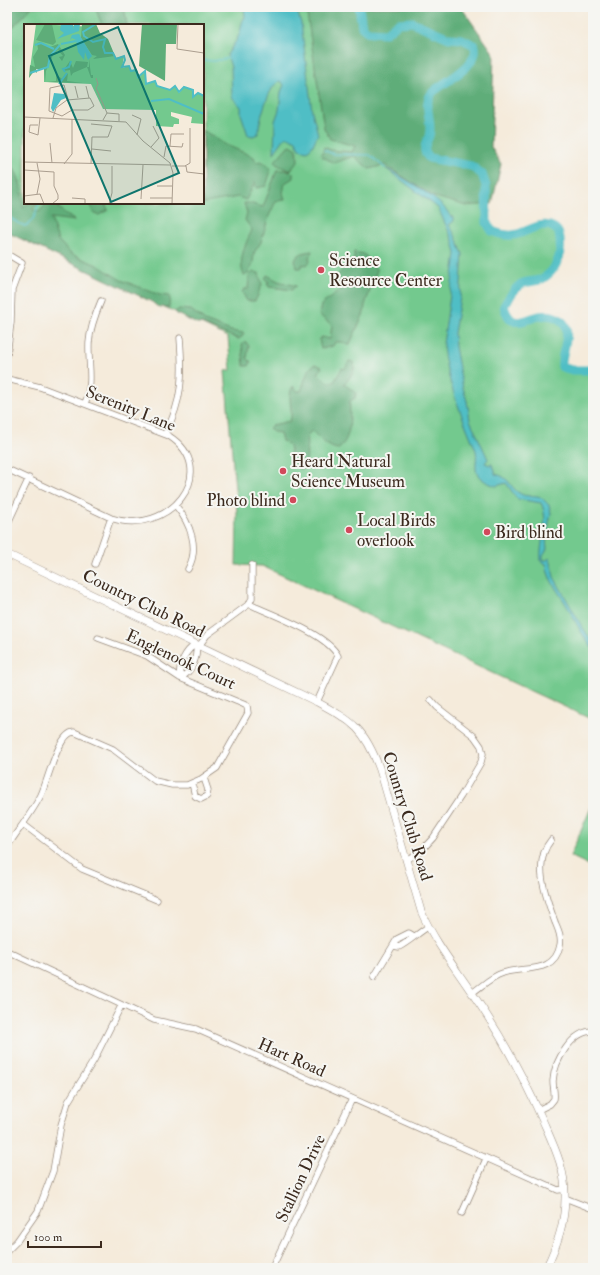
<svg xmlns="http://www.w3.org/2000/svg" width="600" height="1275" font-family="'IM FELL Double Pica',serif">
<style>
.green{fill:#73c98e;stroke:#577a56;fill-rule:evenodd}
.forest{fill:#5ead79;stroke:#4c6c4c}
.water{fill:#4fbec5;stroke:#457472}
.lines{fill:none;stroke-linecap:round;stroke-linejoin:round}
.stream{stroke:#4fbec5;stroke-width:1.5}
.river{stroke:#4fbec5;stroke-width:9}
.minor-casing{stroke:#988a7c;stroke-width:7}
.major-casing{stroke:#988a7c;stroke-width:8}
.minor{stroke:#fff;stroke-width:5.5}
.major{stroke:#fff;stroke-width:7}
.poi-dot{fill:#d1495b;stroke:#f6f6f2;stroke-width:1.5}
.labels{text-anchor:middle;stroke-width:4;stroke-linejoin:round;paint-order:stroke}
.poi-label{font-size:17px;fill:#3b2a1e;stroke:#f6f6f2;text-anchor:start}
.street-label{font-size:17px;fill:#3b2a1e;stroke:#f6f6f2}
.inset-river{fill:none;stroke:#4fbec5;stroke-width:2}
.inset-road{fill:none;stroke:#ab9e8f;stroke-width:1}
.view{fill:#0f766e;fill-opacity:0.15;stroke:#0f766e;stroke-width:2}
.inset-edge{fill:none;stroke:#3b2a1e;stroke-width:2}
</style>
<rect width="100%" height="100%" fill="#f6f6f2"/>
<filter id="ink" filterUnits="userSpaceOnUse"><feTurbulence type="fractalNoise" baseFrequency=".025" numOctaves="2"/><feDisplacementMap in="SourceGraphic" scale="8" xChannelSelector="R" yChannelSelector="G"/><feConvolveMatrix kernelMatrix="1 2 1 2 8 2 1 2 1" color-interpolation-filters="sRGB"/></filter>
<filter id="wash" filterUnits="userSpaceOnUse"><feTurbulence type="fractalNoise" baseFrequency=".012" numOctaves="4" result="noise"/><feDisplacementMap in="SourceGraphic" scale="16" xChannelSelector="R" yChannelSelector="G"/><feGaussianBlur stdDeviation="0.9" result="paint"/><feColorMatrix in="noise" values="0 0 0 0 0 0 0 0 0 0 0 0 0 0 0 0 0 1.4 0 .05"/><feComposite in="paint" operator="in"/></filter>
<g filter="url(#wash)">
<rect width="100%" height="100%" fill="#f5ebdb"/>
<path class="green" d="M7,7H359L486,185L487,222L491,232C498,234 504,237 512,236C536,233 563,208 559,254C558,264 548,276 539,279C533,281 526,281 521,284C513,288 508,299 504,306C513,342 536,305 557,319C561,322 565,326 566,331C570,344 559,355 561,367L572,371L593,370V720L262,566L236,565L237,512L225,371L231,370L228,337L7,232ZM25,25H203V203H25Z
M593,803V867L570,856Z"/>
<path class="forest" d="M7,7H32L7,33Z
M95,7H124L127,25H102Z
M306,7H461L494,54L491,147L501,164L492,204L466,206L432,196L385,165L369,169L354,156L334,163L321,156L324,147L331,150L352,152L355,146L330,139L324,128Z
M203,130L224,144L254,157L256,162L261,161L270,168V174L266,186L256,188L255,182L246,200L238,197L200,204L199,203H203Z
M291,145L297,149L298,161L290,171L276,164L275,161L287,147Z
M7,162C21,172 22,191 23,208L29,203H39L32,209L39,212L47,203H70L57,207L75,221L51,218L58,240L71,254L97,265L121,280L160,295L170,296L169,307H158L152,302L7,232Z
M277,170H285L293,173V178L285,183L283,193L285,200L276,201L269,216L261,242L254,253L253,263L248,274L244,275C237,261 246,243 252,230L245,220L247,213L244,203H249L263,207Z
M90,203H105L108,210L99,215L93,213Z
M312,251L309,258L310,261L307,265L303,264L300,268H297L295,261C297,253 305,252 312,251Z
M354,252L364,254L377,270L365,305L364,313L349,346L342,342H335L333,346L321,349L319,339L322,337L330,339L332,325L319,315L321,305L344,287L334,278L346,266L354,264Z
M253,272L259,273L262,285C258,290 259,296 255,301H247L242,292L244,289H248L249,276Z
M267,275L278,281L296,286L292,290L269,287L267,284L269,282L265,279Z
M179,309L191,310L205,321L231,331L244,333L242,337L238,339L203,324H197L177,314L175,312Z
M245,341L249,346L247,358L251,362L249,366H244L242,344Z
M349,361L353,362C357,372 350,377 344,384L356,393L355,398L350,401C349,420 353,434 339,449C329,449 319,438 312,431L307,435C306,446 308,459 305,468L300,469C291,465 292,453 288,444L282,441L280,433L273,432L269,428L272,425L290,421C294,410 286,396 293,386L297,391H301C305,382 306,369 315,364L322,367L318,374L328,382H334L342,368L345,369Z"/>
<path class="water" d="M244,7H296L301,23L312,111L318,134L312,147L307,151L299,149L296,141L288,137L284,139L274,153L275,121L279,110L281,92L284,85L281,81C269,82 259,122 258,134L253,136L248,135L241,114V107L232,97L231,67L227,55C231,48 236,42 239,35C242,28 240,24 245,17Z
M384,167C399,175 445,201 450,216L453,217L454,221L449,225L454,233L463,254L460,298L454,333L455,347L463,388L467,401L470,420L488,459L485,463L490,465L491,463L495,470V474C511,477 509,488 521,494C526,497 532,495 537,496C543,497 545,502 549,505L551,513L546,538L547,549L543,555V560H547L550,557L554,577L581,625L593,643V649C582,636 576,622 568,608C560,593 548,581 546,564L541,561C539,541 550,522 541,503L517,499L506,483L496,486C490,484 481,480 478,475C473,468 479,456 475,448C463,419 445,377 443,344L456,254L453,241L438,208Z"/>
<g class="lines">
<path class="stream" d="M203,60L214,61L229,58
M324,150L333,154L370,155L385,168
M7,216L18,223L25,226C35,221 36,211 39,203"/>
<path class="river" d="M359,7L362,27L368,32L386,33L398,23L412,22L449,38L462,39L474,45C483,63 443,83 434,91C420,103 434,121 429,136C426,144 421,150 429,158L471,166L482,174L486,186L487,223L492,231C499,234 505,236 513,235C525,234 538,222 550,226C557,228 560,234 560,240C562,256 556,271 542,279C536,282 527,281 521,284C514,289 508,299 504,306C513,338 532,310 552,316C580,324 559,352 562,367L572,370H593"/>
</g>
</g>
<g filter="url(#ink)">
<g class="lines">
<g class="minor-casing">
<path id="minor" d="M7,254L22,263L12,290L11,322L7,355
M7,379L40,387L169,436C223,471 168,538 111,518L7,469
M85,404C94,381 88,366 89,343C90,328 95,315 101,301
M165,434C183,400 183,375 180,338
M176,506C190,523 200,548 188,569
M8,523L29,478
M95,564L111,518
M249,604C273,615 327,634 338,656L317,702
M196,644C198,658 192,672 180,678C178,665 185,651 196,644Z
M199,646L207,635L249,604L252,598V565
M192,783L195,796L201,799L207,796L208,790L204,778
M23,824L82,869L157,900
M7,847C18,830 32,813 41,795C48,781 58,733 74,732L113,749L155,781L172,785H187L201,779L217,768L248,713L247,706L243,704L180,678L147,656L98,638
M406,860L420,852L433,838L461,796L481,762L483,754L481,746L474,736L437,707L431,700
M394,946L399,947C410,941 418,933 428,927
M7,951L154,1020L196,1029L558,1190L565,1189
M374,977L397,939L409,933L414,936
M472,993C482,986 492,976 503,973C523,966 555,975 560,945C562,937 558,929 555,922C546,897 532,863 551,840
M538,1110L550,1104L554,1099C555,1093 553,1087 553,1081C554,1061 572,1031 593,1031
M565,1198L593,1209
M462,1213L486,1159
M7,1251L17,1241L38,1211L53,1171L61,1125L68,1102L94,1060L121,1006
M272,1268L352,1099"/>
</g>
<g class="major-casing">
<path id="major" d="M7,554L317,702C354,722 365,729 380,770L421,911C434,941 454,966 472,993C500,1033 523,1076 543,1121C554,1146 566,1170 565,1198C565,1223 557,1246 546,1268"/>
</g>
<use href="#minor" class="minor"/>
<use href="#major" class="major"/>
</g>
</g>
<g class="poi-dot">
<circle cx="321" cy="270" r="4"/>
<circle cx="283" cy="471" r="4"/>
<circle cx="293" cy="500" r="4"/>
<circle cx="349" cy="530" r="4"/>
<circle cx="487" cy="532" r="4"/>
</g>
<g class="labels">
<g class="poi-label">
<text x="329" y="266">Science<tspan x="329" dy="20">Resource Center</tspan></text>
<text x="291" y="467">Heard Natural<tspan x="291" dy="20">Science Museum</tspan></text>
<text x="285" y="506" text-anchor="end">Photo blind</text>
<text x="357" y="526">Local Birds<tspan x="357" dy="20">overlook</tspan></text>
<text x="495" y="538">Bird blind</text>
</g>
<g class="street-label">
<text transform="translate(131 408) rotate(22)" y="6">Serenity Lane</text>
<text transform="translate(144 603) rotate(26)" y="6">Country Club Road</text>
<text transform="translate(181 659) rotate(25)" y="6">Englenook Court</text>
<text transform="translate(408 816) rotate(73)" y="6">Country Club Road</text>
<text transform="translate(292 1057) rotate(24)" y="6">Hart Road</text>
<text transform="translate(300 1178) rotate(-65)" y="6">Stallion Drive</text>
</g>
</g>
<g transform="translate(24 24)">
<rect width="180" height="180" fill="#f5ebdb"/>
<path d="M12,0L71,3L91,34L100,32L98,44L105,42L107,47L112,46L114,53L121,48L122,60L131,57L133,62L146,66L151,62L155,69L160,63L168,66L169,73L174,69L180,72V100L167,99L168,93L147,88V92L155,95V100H150L149,103L132,102V86L79,85L67,60L20,58V45H6Z" fill="#73c98e"/>
<path d="M21,0H28L32,18L29,21L12,16ZM58,0H72L76,9L84,15L91,32L69,35L73,32L68,31L57,14ZM118,0H153L152,20H142L141,57L115,42ZM17,18L26,23L34,20L41,31L38,37L35,33L39,32L34,26L29,31L22,47L21,58L20,45H12L13,49L10,47L5,54L6,41L11,43L9,33L14,25L13,19ZM65,35L67,51H73H69V54H67L63,43L49,49L47,52L46,46L39,47L46,37L49,44L52,37L64,38L63,43H65ZM42,49L39,55L44,49L43,57L59,59L23,58L32,57V50L38,55Z" fill="#5ead79"/>
<path d="M37,0H49V6L50,0H56L55,7L33,15L40,9L36,6ZM55,10L68,32L64,36L61,28L60,36L54,28L52,16L48,14L46,16L48,11ZM30,69L40,70L42,74L37,76L29,88L27,84Z" fill="#4fbec5"/>
<path class="inset-river" d="M72,0L59,8L60,12L69,18L81,15L79,23L81,29H89L92,35L100,32L101,36L98,43L105,42L107,47L112,46L114,53L121,47L122,60L131,57L133,62L146,66L151,62L155,68L160,63L169,66V73L174,69L180,72M37,20L52,17M11,21L17,19L30,25M41,48L39,45L45,43L47,37M6,49L24,43L26,32L36,21M35,60L43,49M127,77L145,75L180,90"/>
<path class="inset-road" d="M154,0L153,25L180,29M72,54L74,60L72,64L83,89L79,96M51,62L54,74M62,62L65,74M44,75L40,61L26,64L25,87L38,92L48,86H64L70,82M83,89L95,90V97M108,91L117,95L113,111M0,93L102,98L119,117L146,139L149,149L148,180M29,94L32,84L43,76L66,74L70,82M14,101H6L5,108L14,111L16,94M26,119L28,139M146,122L147,110H160M127,123L135,114L129,102M68,125L87,127M140,133L142,122L158,123L159,119M0,138L146,141M13,139L16,155L13,170M40,140L48,130V95M67,140L68,113H84L88,102L67,100M148,142H162L163,148L180,150M161,142L166,139V104M0,146L30,148V162L34,171V175L28,180M133,162H148M0,172L16,170L20,180M48,174L61,175V180M126,174H148M117,175L119,141M85,180L88,169V142"/>
<path class="view" d="M94,3L155,149L87,178L25,32Z"/>
<rect width="180" height="180" class="inset-edge"/>
</g>
<rect width="600" height="1275" fill="none" stroke="#f6f6f2" stroke-width="24"/>
<path d="M28 1241v6h73v-6" fill="none" stroke="#3b2a1e" stroke-width="2"/>
<text x="34" y="1241" font-size="12" fill="#3b2a1e" stroke="#f6f6f2" stroke-width="3" paint-order="stroke">100 m</text>
</svg>
